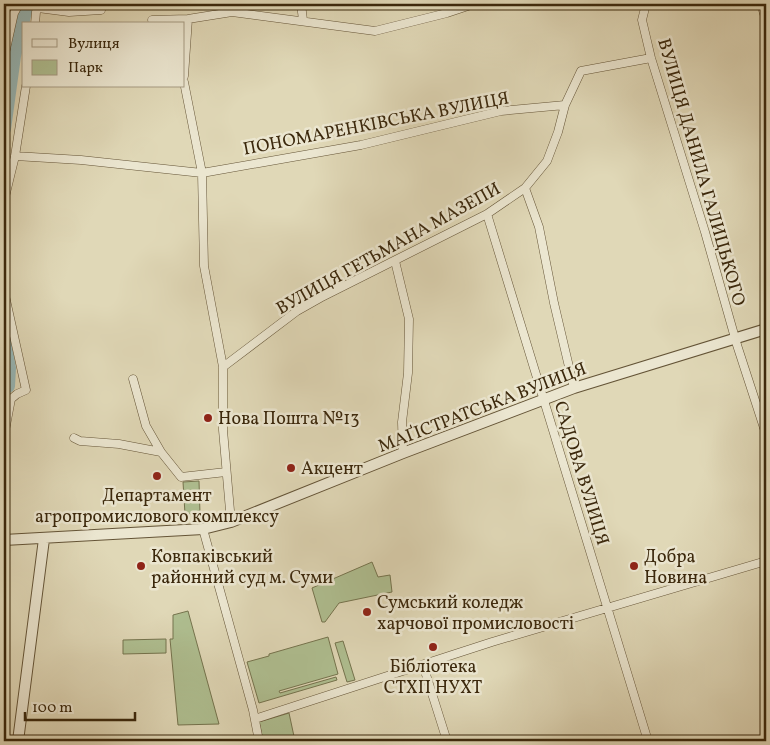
<svg xmlns="http://www.w3.org/2000/svg" width="770" height="745" font-family="Vollkorn,serif">
<style>
.green{fill:#afbf91;stroke:#75744e}
.lines{fill:none;stroke-linecap:round;stroke-linejoin:round}
.river{stroke:#97b8b8;stroke-width:14}
.minor-casing{stroke:#645437;stroke-width:9}
.tertiary-casing{stroke:#645437;stroke-width:12}
.minor{stroke:#ebe6d0;stroke-width:8}
.tertiary{stroke:#ebe6d0;stroke-width:10}
.poi-dot{fill:#8f2418;stroke:#ebe6d0;stroke-width:2}
.labels{text-anchor:middle;stroke-width:5;stroke-linejoin:round;paint-order:stroke}
.street-label{font-size:18px;fill:#3b280c;stroke:#ebe6d0}
.poi-label{font-size:18px;fill:#3b280c;stroke:#ebe6d0;text-anchor:start}
</style>
<rect width="100%" height="100%" fill="#e0d8b7"/>
<filter id="stains"><feTurbulence type="fractalNoise" baseFrequency=".004" numOctaves="4"/><feColorMatrix values="0 0 0 0 .2 0 0 0 0 .09 0 0 0 0 .02 0 0 0 .5 -.17"/></filter>
<radialGradient id="worn" r=".72"><stop offset=".6" stop-color="#630" stop-opacity="0"/><stop offset="1" stop-color="#630" stop-opacity=".3"/></radialGradient>
<path class="green" d="M199,481L200,514H185L183,482Z
M372,562L378,577L390,575L392,592L339,603L325,622H322L312,588Z
M188,611L219,724L178,725L170,639H173V615Z
M328,637L338,674L279,691L280,693L336,677L337,680L259,703L247,662L269,656V654Z
M166,639V653L123,654V640Z
M343,641L355,680L347,682L335,643Z
M289,713L295,741H263L259,722Z"/>
<g class="lines">
<path class="river" d="M4,129L14,56L27,4
M4,340L9,368L8,386"/>
<g class="minor-casing">
<path id="minor" d="M301,4L303,20
M646,4L642,20L651,58L705,232L737,345L766,434
M761,4L766,20
M38,8L69,12L101,10
M152,20L188,19L232,12L375,31L447,13L474,4
M35,24L36,12L39,4
M4,58L14,13L19,4
M184,76L188,19
M184,82L202,173L204,266L223,367V430L231,522
M15,156L81,160L202,173L361,145L501,111L565,105
M525,188L539,227L554,303L574,388
M4,201L15,156L26,86
M487,214L648,741
M395,261L409,319L408,373L402,422L403,453
M4,291L26,390L17,394L11,399
M223,367L297,311L320,298L487,214L525,188L547,161L558,132L565,105L581,71L651,58
M133,379L146,426L161,452
M4,436L11,399
M74,438L80,441L119,444L161,452L181,477L226,472
M203,529L253,710L259,741
M423,665L447,741
M255,719L492,642L766,561"/>
</g>
<g class="tertiary-casing">
<path id="tertiary" d="M4,540L203,529L231,522L403,453L574,388L766,329
M18,741L44,539"/>
</g>
<use href="#minor" class="minor"/>
<use href="#tertiary" class="tertiary"/>
</g>
<g class="poi-dot">
<circle cx="208" cy="418" r="5"/>
<circle cx="291" cy="468" r="5"/>
<circle cx="157" cy="476" r="5"/>
<circle cx="141" cy="566" r="5"/>
<circle cx="634" cy="566" r="5"/>
<circle cx="367" cy="612" r="5"/>
<circle cx="433" cy="647" r="5"/>
</g>
<g class="labels">
<g class="street-label">
<text transform="translate(376 123) rotate(-11)" y="6">ПОНОМАРЕНКІВСЬКА ВУЛИЦЯ</text>
<text transform="translate(702 172) rotate(74)" y="6">ВУЛИЦЯ ДАНИЛА ГАЛИЦЬКОГО</text>
<text transform="translate(388 248) rotate(-29)" y="6">ВУЛИЦЯ ГЕТЬМАНА МАЗЕПИ</text>
<text transform="translate(482 407) rotate(-21)" y="6">МАҐІСТРАТСЬКА ВУЛИЦЯ</text>
<text transform="translate(582 473) rotate(73)" y="6">САДОВА ВУЛИЦЯ</text>
</g>
<g class="poi-label">
<text x="218" y="424">Нова Пошта №13</text>
<text x="301" y="474">Акцент</text>
<text x="157" y="501" text-anchor="middle">Департамент<tspan x="157" dy="21">агропромислового комплексу</tspan></text>
<text x="151" y="562">Ковпаківський<tspan x="151" dy="21">районний суд м. Суми</tspan></text>
<text x="644" y="562">Добра<tspan x="644" dy="21">Новина</tspan></text>
<text x="377" y="608">Сумський коледж<tspan x="377" dy="21">харчової промисловості</tspan></text>
<text x="433" y="672" text-anchor="middle">Бібліотека<tspan x="433" dy="21">СТХП НУХТ</tspan></text>
</g>
</g>
<rect width="770" height="745" fill="none" stroke="#e0d8b7" stroke-width="20"/>
<rect x="5" y="5" width="760" height="735" fill="none" stroke="#3b280c" stroke-width="2.5"/>
<rect x="10" y="10" width="750" height="725" fill="none" stroke="#3b280c"/>
<rect x="22" y="22" width="162" height="65" fill="#ebe6d0" stroke="#a59a82"/>
<rect x="32" y="39" width="25" height="8" fill="#ebe6d0" stroke="#a59a82"/>
<text x="68" y="48" font-size="15" fill="#3b280c">Вулиця</text>
<rect x="32" y="60" width="25" height="15" fill="#afbf91" stroke="#a59a82"/>
<text x="68" y="72" font-size="15" fill="#3b280c">Парк</text>
<path d="M25 712v8h110v-8" fill="none" stroke="#3b280c" stroke-width="2.5"/>
<text x="32" y="712" font-size="15" fill="#3b280c" stroke="#ebe6d0" stroke-width="4" paint-order="stroke">100 m</text>
<rect width="100%" height="100%" filter="url(#stains)"/>
<rect width="100%" height="100%" fill="url(#worn)"/>
</svg>
